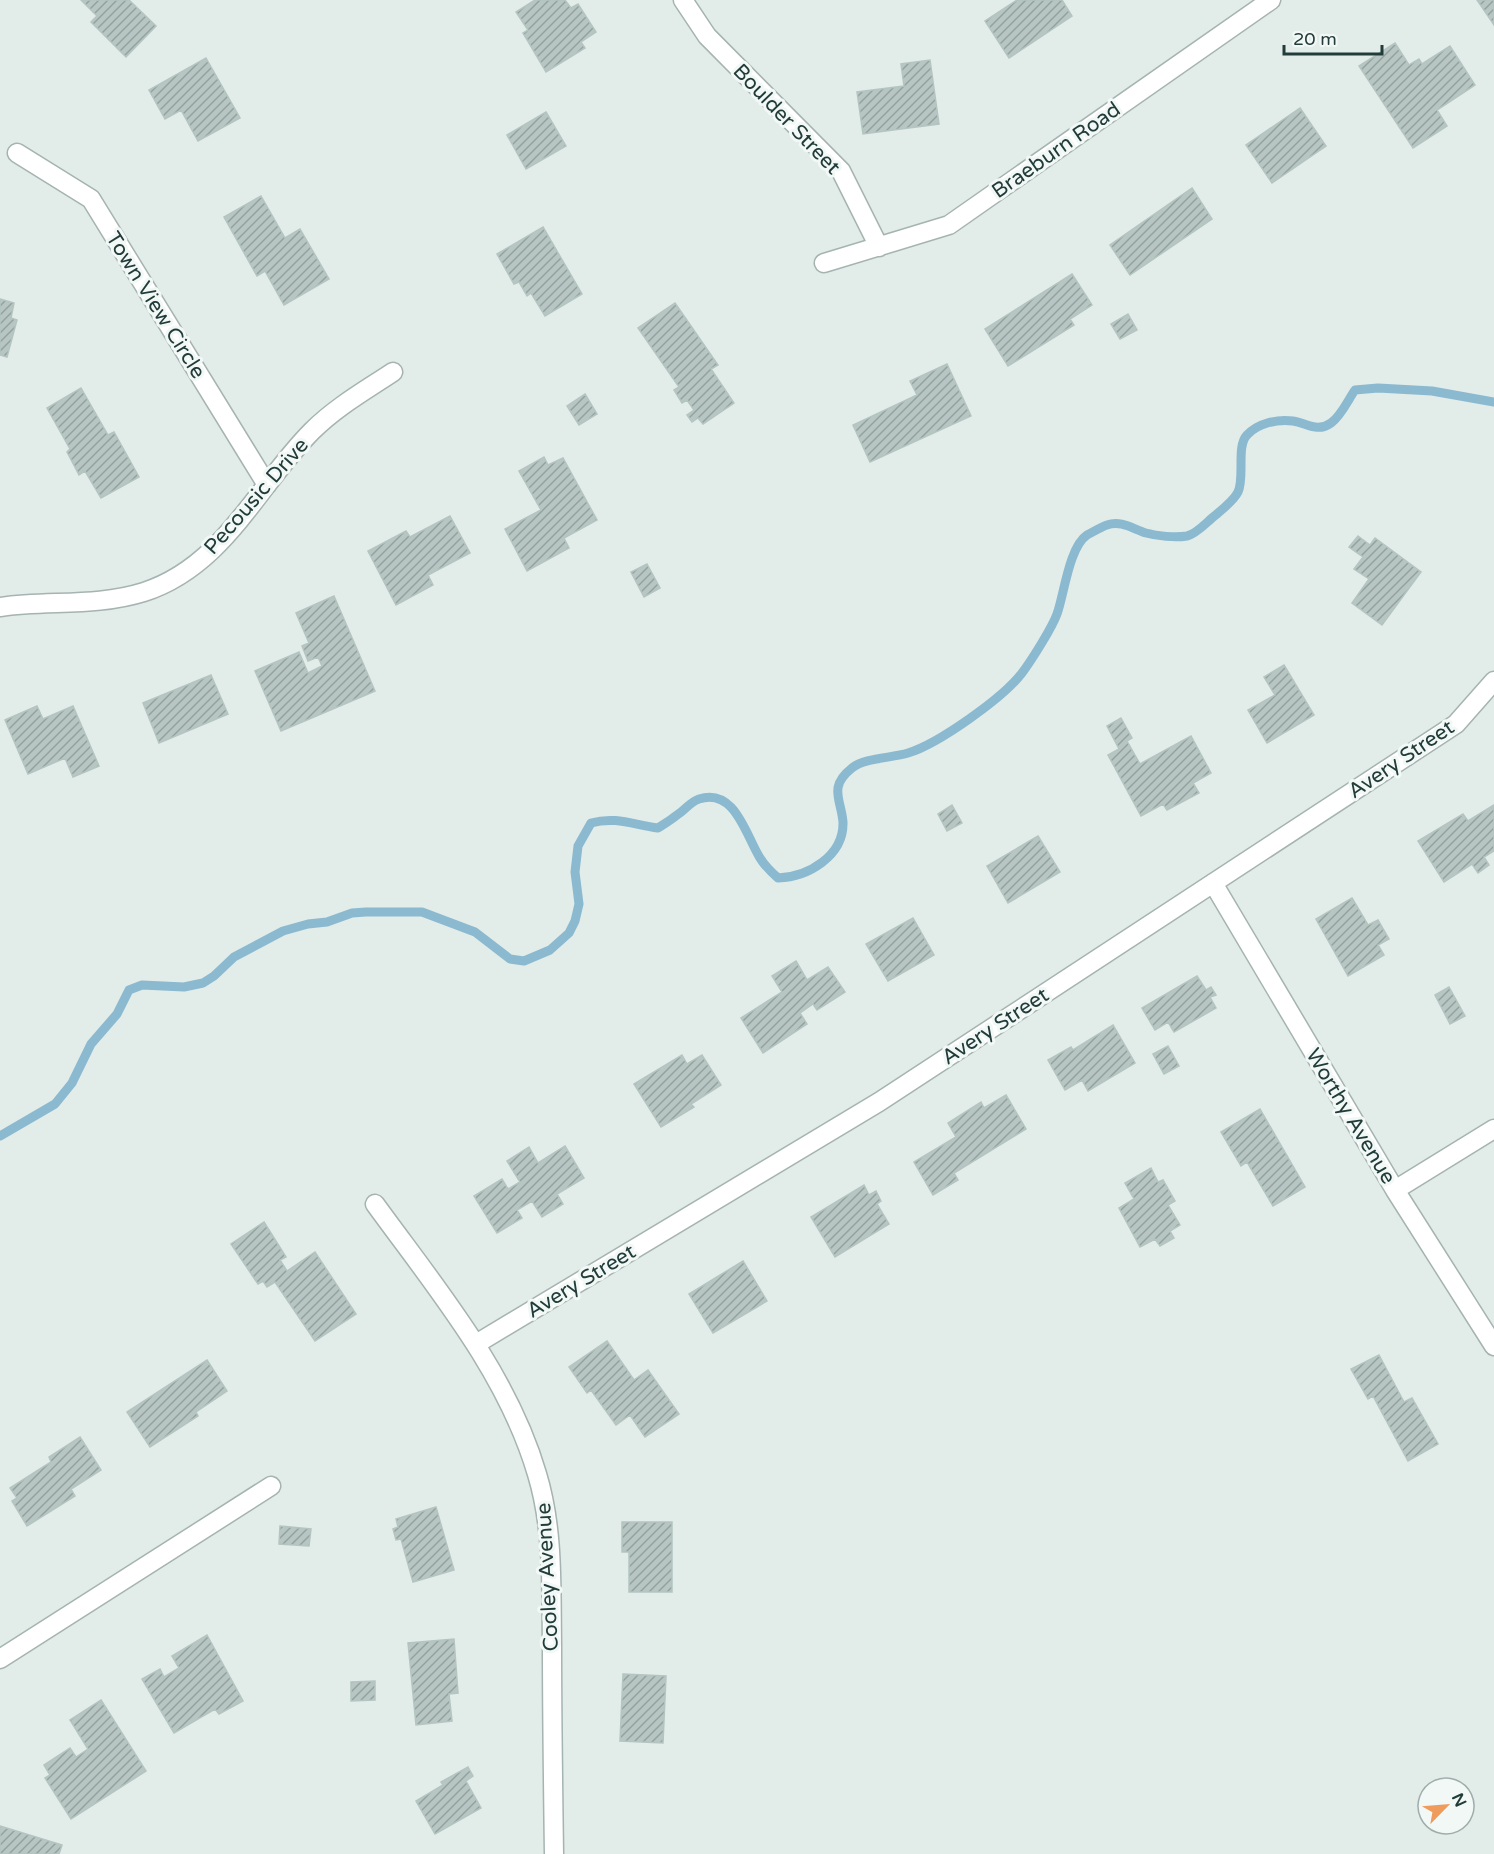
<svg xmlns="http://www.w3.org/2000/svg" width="1494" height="1854" font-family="'Varela Round',sans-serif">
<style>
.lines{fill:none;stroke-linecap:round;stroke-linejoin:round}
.stream{stroke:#8ab9d0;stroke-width:9}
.building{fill:url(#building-hatch);stroke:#b4c5c1;stroke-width:1.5}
.minor-casing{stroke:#a5b4b1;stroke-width:21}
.minor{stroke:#fff;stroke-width:18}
.labels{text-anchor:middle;stroke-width:6;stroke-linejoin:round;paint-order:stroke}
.street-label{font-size:21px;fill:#223c3a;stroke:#f2f8f6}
</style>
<defs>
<pattern id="building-hatch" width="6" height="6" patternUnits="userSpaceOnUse" patternTransform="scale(1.5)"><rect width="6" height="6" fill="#b7c6c3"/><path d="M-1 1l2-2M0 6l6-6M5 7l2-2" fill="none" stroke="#94a29f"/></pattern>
</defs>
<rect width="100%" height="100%" fill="#e2ece9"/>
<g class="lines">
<path class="stream" d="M0,1136L55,1104L72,1083L91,1044L117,1014L129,990L142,985L184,987L203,983L214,976L234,957L283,931L308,924L327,922L352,913L366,912H422L475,932L510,959L524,961L550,950L569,933L575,921L579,904L575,872L578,846L591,823C616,816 634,825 658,828C664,824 671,820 677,815C685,810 690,802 699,799C735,787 746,836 760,858C765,866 771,872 778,878C808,877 844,856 843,822C841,799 828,787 852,768C864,758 892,758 908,753C938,744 1003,698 1022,673C1031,661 1052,628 1057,614C1064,595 1069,547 1087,535C1093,532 1101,527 1107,525C1121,520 1133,529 1146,533C1157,536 1175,538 1187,536C1196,534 1205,524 1212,518C1220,511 1233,502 1238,492C1245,478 1236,446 1247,435C1258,423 1277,419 1293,421C1307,423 1317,433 1331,423C1341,416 1348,400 1355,390L1378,388L1432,391L1494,402"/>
</g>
<path class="building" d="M81,0H129L156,26L126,57L91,22L97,16Z
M535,0H565L571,8L578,4L596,32L581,42L585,48L546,72L523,33L528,30L516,12Z
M1017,0H1062L1072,16L1009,58L985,21Z
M1477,0H1494V25Z
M1395,43L1409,65L1419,59L1422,64L1450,46L1475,85L1437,110L1447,126L1413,148L1359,66Z
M206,58L240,118L198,141L181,110L165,119L149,90Z
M930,60L939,124L863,134L857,92L904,86L901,64Z
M1300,108L1326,146L1272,183L1246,145Z
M546,112L566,146L526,169L507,135Z
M1192,188L1212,219L1130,275L1110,245Z
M261,196L285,238L300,229L329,279L284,305L265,271L257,276L224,217Z
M543,227L582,294L545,316L531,293L527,296L519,282L514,284L497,254Z
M1072,274L1092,305L1070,319L1074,325L1008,366L985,329Z
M0,299L14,303L11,318L17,320L7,357L0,355Z
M675,303L718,365L711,369L734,403L703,424L698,418L692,422L687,415L694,410L687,400L682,403L674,390L679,387L638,328Z
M1128,314L1137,330L1120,339L1111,324Z
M947,364L971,416L870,462L853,425L917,395L910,381Z
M81,388L108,435L114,432L139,477L101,498L85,471L79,475L67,452L70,449L47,408Z
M585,394L597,414L579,425L567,406Z
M544,457L548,465L563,458L597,520L564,538L569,548L527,571L505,529L541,510L519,471Z
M450,516L470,553L428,575L433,585L396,605L368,551L406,531L410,537Z
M1358,536L1370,545L1375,538L1421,572L1382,625L1352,603L1369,579L1354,569L1363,557L1349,547Z
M647,564L660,588L644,597L631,572Z
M334,596L375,691L281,731L255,671L299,652L308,673L322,666L318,657L308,661L302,646L309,643L296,613Z
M1284,665L1314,715L1267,743L1248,710L1275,695L1264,677Z
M211,675L228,714L159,743L143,703Z
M37,706L43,719L73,706L99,766L73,777L65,758L28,774L5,720Z
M1121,718L1132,738L1127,741L1140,764L1191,736L1211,773L1193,783L1199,793L1167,810L1163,804L1141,816L1108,755L1119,749L1107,726Z
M952,805L962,823L947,831L938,814Z
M1494,805V851L1484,857L1489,865L1478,873L1472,864L1444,882L1418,841L1463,814L1468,821Z
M1038,836L1060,872L1008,903L987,866Z
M1352,898L1368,925L1378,920L1389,939L1378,945L1384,955L1348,976L1316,919Z
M913,918L934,955L888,981L866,944Z
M796,961L807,980L828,967L845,992L817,1010L813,1004L800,1013L807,1024L763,1053L741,1018L782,992L772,976Z
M1197,976L1206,990L1211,987L1216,995L1210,997L1216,1008L1174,1032L1168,1022L1155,1030L1142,1008Z
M1449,987L1465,1016L1450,1024L1435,995Z
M1113,1025L1135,1063L1088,1091L1082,1080L1065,1090L1048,1060L1071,1047L1073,1050Z
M1168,1046L1179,1066L1164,1074L1153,1054Z
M682,1055L687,1064L702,1055L721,1085L691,1104L694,1107L661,1127L634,1084Z
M1006,1095L1026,1129L954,1173L958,1180L933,1195L914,1162L956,1137L948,1123L981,1102L984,1108Z
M1260,1109L1305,1187L1273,1206L1247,1162L1241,1166L1221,1132Z
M565,1146L584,1178L557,1194L563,1204L542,1217L532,1201L517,1210L522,1218L497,1233L474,1196L502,1179L508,1189L520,1182L507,1161L529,1147L538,1163Z
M1151,1168L1158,1182L1163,1180L1175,1201L1168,1205L1180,1225L1170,1231L1174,1238L1160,1246L1155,1239L1140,1247L1119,1208L1134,1199L1125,1183Z
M864,1185L869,1195L876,1191L881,1201L877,1204L889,1224L835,1257L811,1217Z
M264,1222L286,1257L280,1260L287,1271L315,1252L356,1314L315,1341L275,1282L267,1287L263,1281L258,1284L231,1244Z
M743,1261L767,1301L713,1333L689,1294Z
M607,1341L634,1380L648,1370L679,1414L645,1437L630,1415L616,1425L591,1390L587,1393L569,1367Z
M1379,1355L1404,1402L1412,1398L1438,1444L1408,1461L1373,1396L1368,1399L1351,1369Z
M207,1360L227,1391L196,1412L198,1416L150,1447L127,1412Z
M80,1437L101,1470L71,1489L75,1496L27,1526L12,1501L17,1498L10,1488L51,1462L49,1457Z
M436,1507L454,1570L413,1582L401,1539L396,1540L393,1529L398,1527L396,1519Z
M622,1522H672V1592H629V1552H622Z
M280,1526L311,1529L309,1546L279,1544Z
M207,1635L243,1701L219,1714L215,1709L174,1733L142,1679L160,1669L164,1677L179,1668L172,1656Z
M454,1639L458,1693L449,1694L452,1721L416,1725L408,1643Z
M623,1674L666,1676L663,1743L620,1741Z
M375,1681V1700L351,1701V1682Z
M101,1700L146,1771L71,1819L45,1778L50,1775L44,1765L70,1748L76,1757L88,1749L70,1720Z
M468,1767L473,1776L466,1781L481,1808L435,1834L416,1801L443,1785L441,1782Z
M0,1826L62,1845L59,1854H0Z"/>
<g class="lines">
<g class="minor-casing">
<path id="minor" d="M683,0L707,36L841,171L879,247
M17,153L91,199L267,485
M824,263L949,225L1271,0
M0,607C49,600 96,607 144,592C224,566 257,486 312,431C336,407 366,390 393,372
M1213,883L1395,1190L1494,1346
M1395,1190L1494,1129
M375,1204C436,1288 507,1372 537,1474C554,1530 551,1588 552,1645C552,1715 553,1784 554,1854
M476,1344L879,1102L1456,724L1494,681
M0,1659L271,1486"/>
</g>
<use href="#minor" class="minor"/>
</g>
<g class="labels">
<g class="street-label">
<text transform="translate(787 119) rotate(46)" y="7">Boulder Street</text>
<text transform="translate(1056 150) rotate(-35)" y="7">Braeburn Road</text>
<text transform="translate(156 305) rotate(58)" y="7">Town View Circle</text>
<text transform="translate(256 496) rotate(-49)" y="7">Pecousic Drive</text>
<text transform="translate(1401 759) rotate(-34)" y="7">Avery Street</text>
<text transform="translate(995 1026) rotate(-33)" y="7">Avery Street</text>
<text transform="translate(1351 1116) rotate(59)" y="7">Worthy Avenue</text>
<text transform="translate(581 1281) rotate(-31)" y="7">Avery Street</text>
<text transform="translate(547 1577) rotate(-93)" y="7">Cooley Avenue</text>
</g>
</g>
<g transform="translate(1446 1806) rotate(65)"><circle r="28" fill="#f2f8f6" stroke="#9fadab" stroke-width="1.5"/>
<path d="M0-4.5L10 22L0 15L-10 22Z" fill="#ef9b5c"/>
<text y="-9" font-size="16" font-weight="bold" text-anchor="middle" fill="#223c3a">N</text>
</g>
<path d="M1284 45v9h98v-9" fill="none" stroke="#223c3a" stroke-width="3"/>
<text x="1293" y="45" font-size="18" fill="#223c3a" stroke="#f2f8f6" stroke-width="4.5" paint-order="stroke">20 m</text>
</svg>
